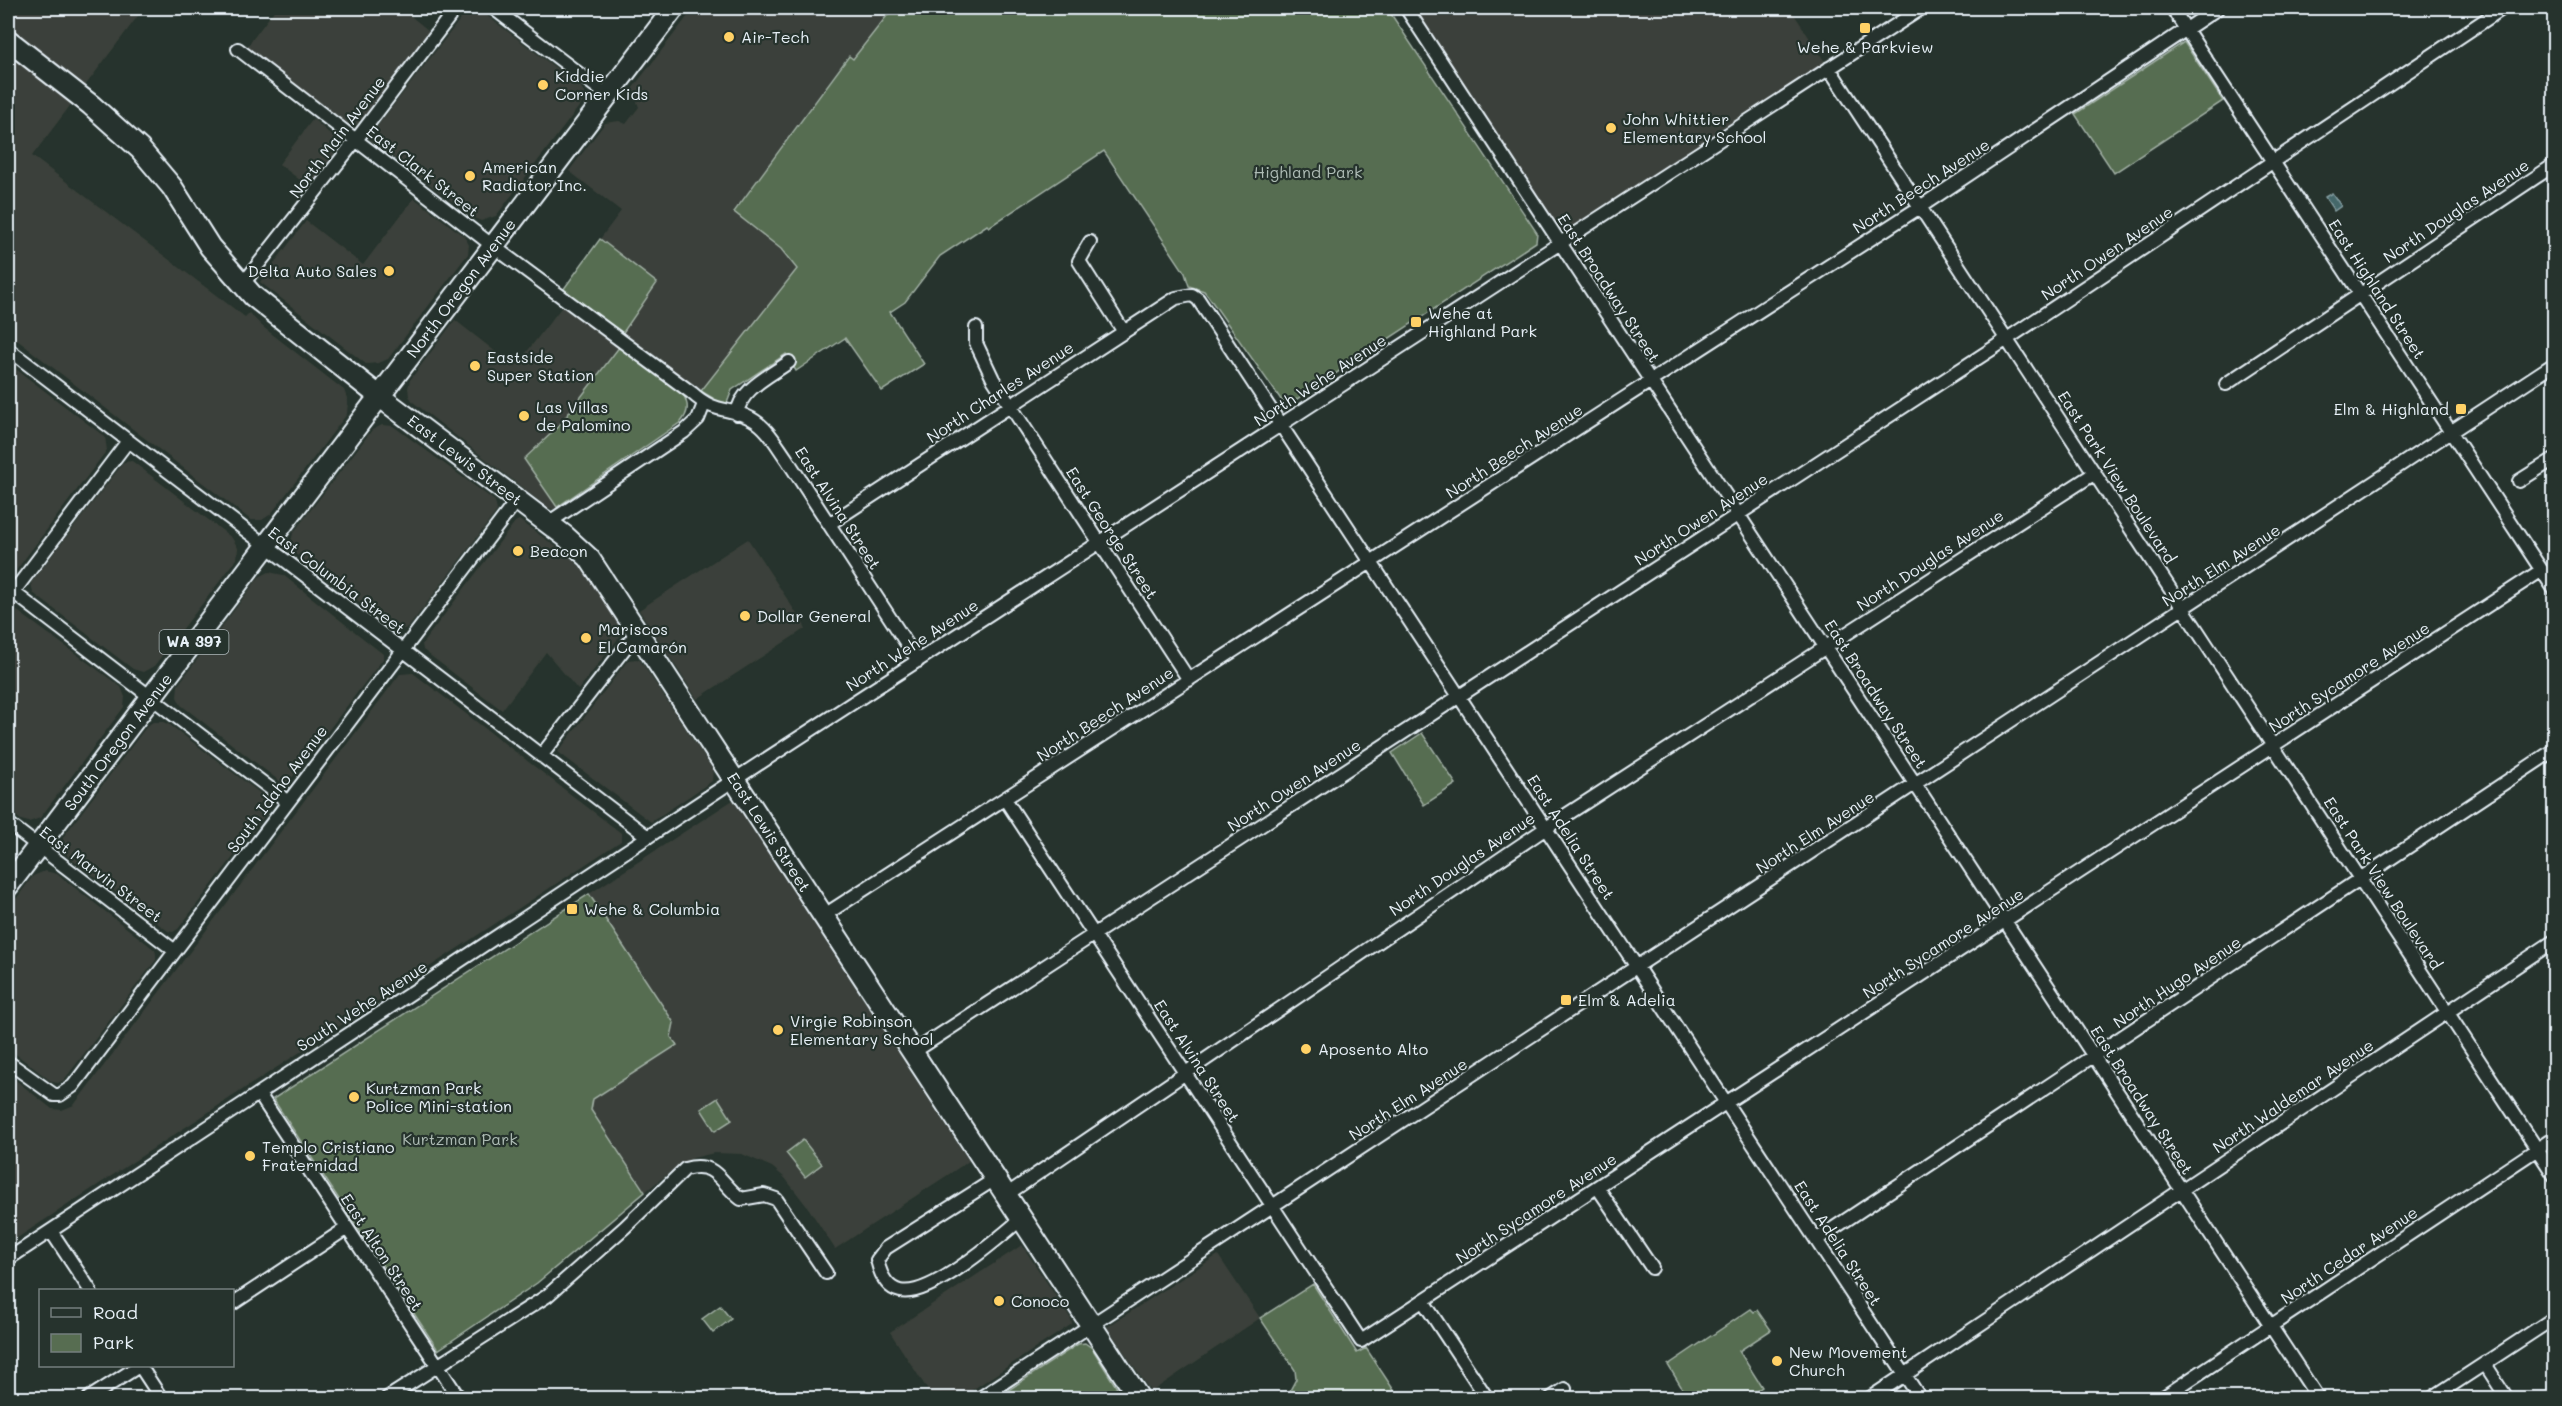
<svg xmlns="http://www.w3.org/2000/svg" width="2562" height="1406" font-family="Mali,sans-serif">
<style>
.built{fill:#3b413a}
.green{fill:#576d51;stroke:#a0afa4;stroke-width:1.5}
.water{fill:#45686b;stroke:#869fa3;stroke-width:1.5}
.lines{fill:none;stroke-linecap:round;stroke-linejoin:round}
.minor-casing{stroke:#e8f1f8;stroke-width:16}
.primary-casing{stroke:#e8f1f8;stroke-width:24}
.minor{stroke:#26332d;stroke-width:12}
.primary{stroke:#26332d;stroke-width:20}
.rail{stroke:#e8f1f8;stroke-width:3}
.poi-dot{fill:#ffd166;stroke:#26332d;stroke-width:2}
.labels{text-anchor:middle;stroke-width:4.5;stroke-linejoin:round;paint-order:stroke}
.shield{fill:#26332d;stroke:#aeb8bb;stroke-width:1.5}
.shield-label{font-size:15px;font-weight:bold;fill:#e8f1f8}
.poi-label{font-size:16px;fill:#e8f1f8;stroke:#26332d;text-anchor:start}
.street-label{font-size:16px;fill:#e8f1f8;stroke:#26332d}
.park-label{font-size:16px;fill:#aebcb5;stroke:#26332d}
</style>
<rect width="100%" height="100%" fill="#26332d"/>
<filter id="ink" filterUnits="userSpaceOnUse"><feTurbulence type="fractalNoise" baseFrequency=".0167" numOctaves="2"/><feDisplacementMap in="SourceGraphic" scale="12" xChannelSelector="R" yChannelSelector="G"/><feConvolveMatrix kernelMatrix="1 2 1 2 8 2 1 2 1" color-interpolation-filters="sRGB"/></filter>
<g filter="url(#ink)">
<path class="built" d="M8,8H144L32,156L245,317L249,313L263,327L344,390L348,401L347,414L271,514L262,520H251L8,333Z
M276,8H401L429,31L356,126L346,125L246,48Z
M469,8H477L581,87L584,92V100L496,216L481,221L474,218L370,140L372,133Z
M694,8H893L853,60L848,56L734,211L781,249L797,269L701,391L622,334L657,283L600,239L621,211L569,171L605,123L619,121L626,124L639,107L632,89Z
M1406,8H1790L1829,68L1560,243Z
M313,119L337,140V150L309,187L279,164Z
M414,198L465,237L469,245L468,254L388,359L379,363L366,364L260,282L306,221L363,265Z
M564,304L620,346L558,427L524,459L557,507L553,509L548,508L413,402L409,396L408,388L410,380L455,320L515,367Z
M8,363L105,437L107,450L8,581Z
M382,425L393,426L495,501L497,511L408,628L397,630L294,553L291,542L293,533L372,430Z
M132,461L232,538L238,548L237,559L154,666L143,672L133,669L33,593L31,583L124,462Z
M519,520L569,556L582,569L622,629L621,635L578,690L546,652L502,710L423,650L422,644L515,522Z
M748,539L806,628L697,699L639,610Z
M269,572L283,575L383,654V659L288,783H282L181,705L177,697L178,685L259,577Z
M16,610L121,687L125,697L124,707L40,818L29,822L21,820L8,810V615Z
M636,659L640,660L713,770L712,781L651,822L558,752L628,660Z
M413,673L621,833V841L8,1244V1074L52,1109L62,1110L74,1105L400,674Z
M153,722H163L170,725L268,799L270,803V809L178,929L173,932L168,931L68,857L63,847V837L147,726Z
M733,800L969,1161L835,1249L809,1209L785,1178L772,1167L742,1154L714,1153L693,1158L680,1164L645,1192L591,1110L593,1099L676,1045L671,1037L674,1023L589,894Z
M45,871L57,874L155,950L156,954V960L64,1080L58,1083L52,1082L8,1048V910L33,876Z
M1022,1245L1071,1319L1072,1324L960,1398H933L890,1332Z
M1218,1255L1260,1318L1151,1392L1107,1327Z"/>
<path class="green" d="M893,8H1387L1537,233L1536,242L1291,403L1282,401L1208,296L1204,291L1189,286L1185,273L1104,151L989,227L987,225L940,256L905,302L890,312L924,364L882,391L845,338L796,371L786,354L732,390L727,403L716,400L701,391L797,269L781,249L734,212L849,56L853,59Z
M2184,42L2223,101L2114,173L2075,114Z
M600,239L657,283L622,334L563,290Z
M620,346L683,394C689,405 689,412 681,422L557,507L524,459L558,427Z
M1422,733L1456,784L1424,805L1392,753Z
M589,894L674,1023L671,1037L677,1045L593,1099L591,1110L645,1192L537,1283L438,1350L273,1099Z
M718,1098L732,1120L715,1131L701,1109Z
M803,1140L822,1164L805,1177L786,1153Z
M1313,1284L1357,1353L1366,1348L1399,1398H1286L1296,1379L1295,1370L1260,1318Z
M720,1306L731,1319L713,1333L702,1319Z
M1751,1309L1754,1312L1757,1310L1771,1330L1739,1351L1762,1387L1752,1394L1754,1398H1688L1668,1365Z
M1085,1343L1092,1348L1117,1388L1101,1398H1012L1007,1391L1078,1344Z"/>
<path class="water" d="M2332,193L2341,206L2334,211L2325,197Z"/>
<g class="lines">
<g class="minor-casing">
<path id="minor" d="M493,8L607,95
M1406,8L2318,1398
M2172,8L2554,589
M238,49L493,246L692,393C716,415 729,406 752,419C767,427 776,444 786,458L918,661
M1829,68L2554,1175
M1090,242L1079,261L1124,332
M242,285L356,140L456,8
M976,328V343L993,379L1189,680
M8,349L648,837
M2226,384L2554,165
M737,414C740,389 770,376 789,362
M2519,481L2554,459
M548,523L684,432L698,419L704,404
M829,524L1176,298L1192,295L1198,299L1920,1398
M13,592L288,802
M8,599L128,441
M541,756L638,631
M1005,799L1361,1341L2542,570
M8,823L175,951
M823,916L1920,207L2218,8
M912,1053L1995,347L2503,8
M8,1062L54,1095H60L73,1086L517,500
M259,1094L459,1398
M995,1179L886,1248L877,1260C880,1273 886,1288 900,1291C930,1298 999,1238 1021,1219
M1598,1188L1652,1268
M1006,1195L1546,828L2095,473
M51,1231L90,1290
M1816,1240L2554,750
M8,1259L734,780L1922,8
M1423,1301L1487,1398
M232,1304L347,1228
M2485,1364L2507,1398
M140,1366L161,1398
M89,1398L139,1366
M387,1398L547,1296L625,1227L685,1169C716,1160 720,1183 741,1199L764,1195L776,1199L826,1273
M980,1398L2554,364
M1551,1398L1565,1389
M1870,1398L2554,941
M2162,1398L2554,1138
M2432,1398L2554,1318"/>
</g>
<g class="primary-casing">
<path id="primary" d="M8,40L91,105L140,149L172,187L210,247L253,296L379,396L565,536L589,558L1139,1398
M8,886L674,8"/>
</g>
<use href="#minor" class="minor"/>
<use href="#primary" class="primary"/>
<path class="rail" d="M8,14L12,8"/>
</g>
</g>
<g class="poi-dot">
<rect x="1859" y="22" width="12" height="12" rx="3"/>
<circle cx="729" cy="37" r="6"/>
<circle cx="543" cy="85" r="6"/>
<circle cx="1611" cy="128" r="6"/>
<circle cx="470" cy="176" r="6"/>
<circle cx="389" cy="271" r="6"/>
<rect x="1410" y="316" width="12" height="12" rx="3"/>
<circle cx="475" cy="366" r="6"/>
<rect x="2455" y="403" width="12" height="12" rx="3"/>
<circle cx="524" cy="416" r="6"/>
<circle cx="518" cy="551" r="6"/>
<circle cx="745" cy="616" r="6"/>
<circle cx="586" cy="638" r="6"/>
<rect x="566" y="903" width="12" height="12" rx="3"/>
<rect x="1560" y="994" width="12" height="12" rx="3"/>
<circle cx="778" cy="1030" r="6"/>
<circle cx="1306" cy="1049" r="6"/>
<circle cx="354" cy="1097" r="6"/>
<circle cx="250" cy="1156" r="6"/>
<circle cx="999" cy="1301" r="6"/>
<circle cx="1777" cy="1361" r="6"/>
</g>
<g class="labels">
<rect class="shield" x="159.5" y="630" width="69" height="24" rx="4.5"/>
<g class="shield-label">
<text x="194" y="647">WA 397</text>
</g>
<g class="poi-label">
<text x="741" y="43">Air-Tech</text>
<text x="1865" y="53" text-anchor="middle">Wehe &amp; Parkview</text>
<text x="555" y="82">Kiddie<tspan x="555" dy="18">Corner Kids</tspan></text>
<text x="1623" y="125">John Whittier<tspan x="1623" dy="18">Elementary School</tspan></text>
<text x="482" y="173">American<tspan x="482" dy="18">Radiator Inc.</tspan></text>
<text x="377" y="277" text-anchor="end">Delta Auto Sales</text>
<text x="1428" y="319">Wehe at<tspan x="1428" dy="18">Highland Park</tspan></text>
<text x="487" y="363">Eastside<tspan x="487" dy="18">Super Station</tspan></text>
<text x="536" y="413">Las Villas<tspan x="536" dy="18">de Palomino</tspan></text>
<text x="2449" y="415" text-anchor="end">Elm &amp; Highland</text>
<text x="530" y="557">Beacon</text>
<text x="757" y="622">Dollar General</text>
<text x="598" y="635">Mariscos<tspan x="598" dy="18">El Camarón</tspan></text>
<text x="584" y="915">Wehe &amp; Columbia</text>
<text x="1578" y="1006">Elm &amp; Adelia</text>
<text x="790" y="1027">Virgie Robinson<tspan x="790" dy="18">Elementary School</tspan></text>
<text x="1318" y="1055">Aposento Alto</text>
<text x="366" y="1094">Kurtzman Park<tspan x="366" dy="18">Police Mini-station</tspan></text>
<text x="262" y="1153">Templo Cristiano<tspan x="262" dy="18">Fraternidad</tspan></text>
<text x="1011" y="1307">Conoco</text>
<text x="1789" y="1358">New Movement<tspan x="1789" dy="18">Church</tspan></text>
</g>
<g class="street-label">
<text transform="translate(337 137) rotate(-53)" y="6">North Main Avenue</text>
<text transform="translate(423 171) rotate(38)" y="6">East Clark Street</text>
<text transform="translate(1921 186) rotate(-33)" y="6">North Beech Avenue</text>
<text transform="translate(2456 211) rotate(-34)" y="6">North Douglas Avenue</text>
<text transform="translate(2107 253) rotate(-34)" y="6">North Owen Avenue</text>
<text transform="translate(461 288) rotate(-53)" y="6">North Oregon Avenue</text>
<text transform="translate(1609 288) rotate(57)" y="6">East Broadway Street</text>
<text transform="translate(2377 289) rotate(57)" y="6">East Highland Street</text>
<text transform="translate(1320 380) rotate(-33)" y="6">North Wehe Avenue</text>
<text transform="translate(1000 392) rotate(-33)" y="6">North Charles Avenue</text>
<text transform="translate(1514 451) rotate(-33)" y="6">North Beech Avenue</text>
<text transform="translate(465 460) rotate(37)" y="6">East Lewis Street</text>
<text transform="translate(2117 477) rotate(57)" y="6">East Park View Boulevard</text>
<text transform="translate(838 508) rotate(57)" y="6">East Alvina Street</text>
<text transform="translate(1701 519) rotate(-33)" y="6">North Owen Avenue</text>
<text transform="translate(1112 533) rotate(57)" y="6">East George Street</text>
<text transform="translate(1930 560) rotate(-33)" y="6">North Douglas Avenue</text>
<text transform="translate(2221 565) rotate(-33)" y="6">North Elm Avenue</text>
<text transform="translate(337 580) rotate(37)" y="6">East Columbia Street</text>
<text transform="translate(912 645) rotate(-33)" y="6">North Wehe Avenue</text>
<text transform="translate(2349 677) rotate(-33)" y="6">North Sycamore Avenue</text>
<text transform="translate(1876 694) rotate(57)" y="6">East Broadway Street</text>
<text transform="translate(1105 714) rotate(-33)" y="6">North Beech Avenue</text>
<text transform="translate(118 742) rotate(-53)" y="6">South Oregon Avenue</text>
<text transform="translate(1294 785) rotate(-33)" y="6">North Owen Avenue</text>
<text transform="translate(277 789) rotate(-53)" y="6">South Idaho Avenue</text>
<text transform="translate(769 832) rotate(57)" y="6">East Lewis Street</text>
<text transform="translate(1815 832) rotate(-33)" y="6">North Elm Avenue</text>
<text transform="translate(1571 837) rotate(57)" y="6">East Adelia Street</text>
<text transform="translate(1462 864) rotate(-34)" y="6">North Douglas Avenue</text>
<text transform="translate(101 874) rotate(37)" y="6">East Marvin Street</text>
<text transform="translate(2383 883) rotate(57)" y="6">East Park View Boulevard</text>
<text transform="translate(1943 943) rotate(-33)" y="6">North Sycamore Avenue</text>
<text transform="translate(2177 982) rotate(-34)" y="6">North Hugo Avenue</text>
<text transform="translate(362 1006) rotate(-33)" y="6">South Wehe Avenue</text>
<text transform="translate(1197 1061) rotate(57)" y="6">East Alvina Street</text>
<text transform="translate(2293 1096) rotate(-34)" y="6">North Waldemar Avenue</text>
<text transform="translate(1408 1099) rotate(-33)" y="6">North Elm Avenue</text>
<text transform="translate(2142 1100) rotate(57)" y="6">East Broadway Street</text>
<text transform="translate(1536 1208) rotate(-33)" y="6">North Sycamore Avenue</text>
<text transform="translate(1838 1243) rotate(57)" y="6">East Adelia Street</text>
<text transform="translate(382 1252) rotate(57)" y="6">East Alton Street</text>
<text transform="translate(2349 1255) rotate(-34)" y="6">North Cedar Avenue</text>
</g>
<g class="park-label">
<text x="1308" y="178">Highland Park</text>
<text x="460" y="1145">Kurtzman Park</text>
</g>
</g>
<rect width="2562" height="1406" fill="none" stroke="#26332d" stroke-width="30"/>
<rect x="15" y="15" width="2532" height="1376" fill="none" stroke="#e8f1f8" stroke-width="2" filter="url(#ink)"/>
<rect x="39" y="1289" width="195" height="78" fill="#26332d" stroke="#747f7e" stroke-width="1.5"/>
<rect x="51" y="1308" width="30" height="9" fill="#26332d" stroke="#747f7e" stroke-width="1.5"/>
<text x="93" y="1319" font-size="18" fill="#e8f1f8">Road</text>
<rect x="51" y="1334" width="30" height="18" fill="#576d51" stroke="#747f7e" stroke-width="1.5"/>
<text x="93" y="1349" font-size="18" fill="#e8f1f8">Park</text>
</svg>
